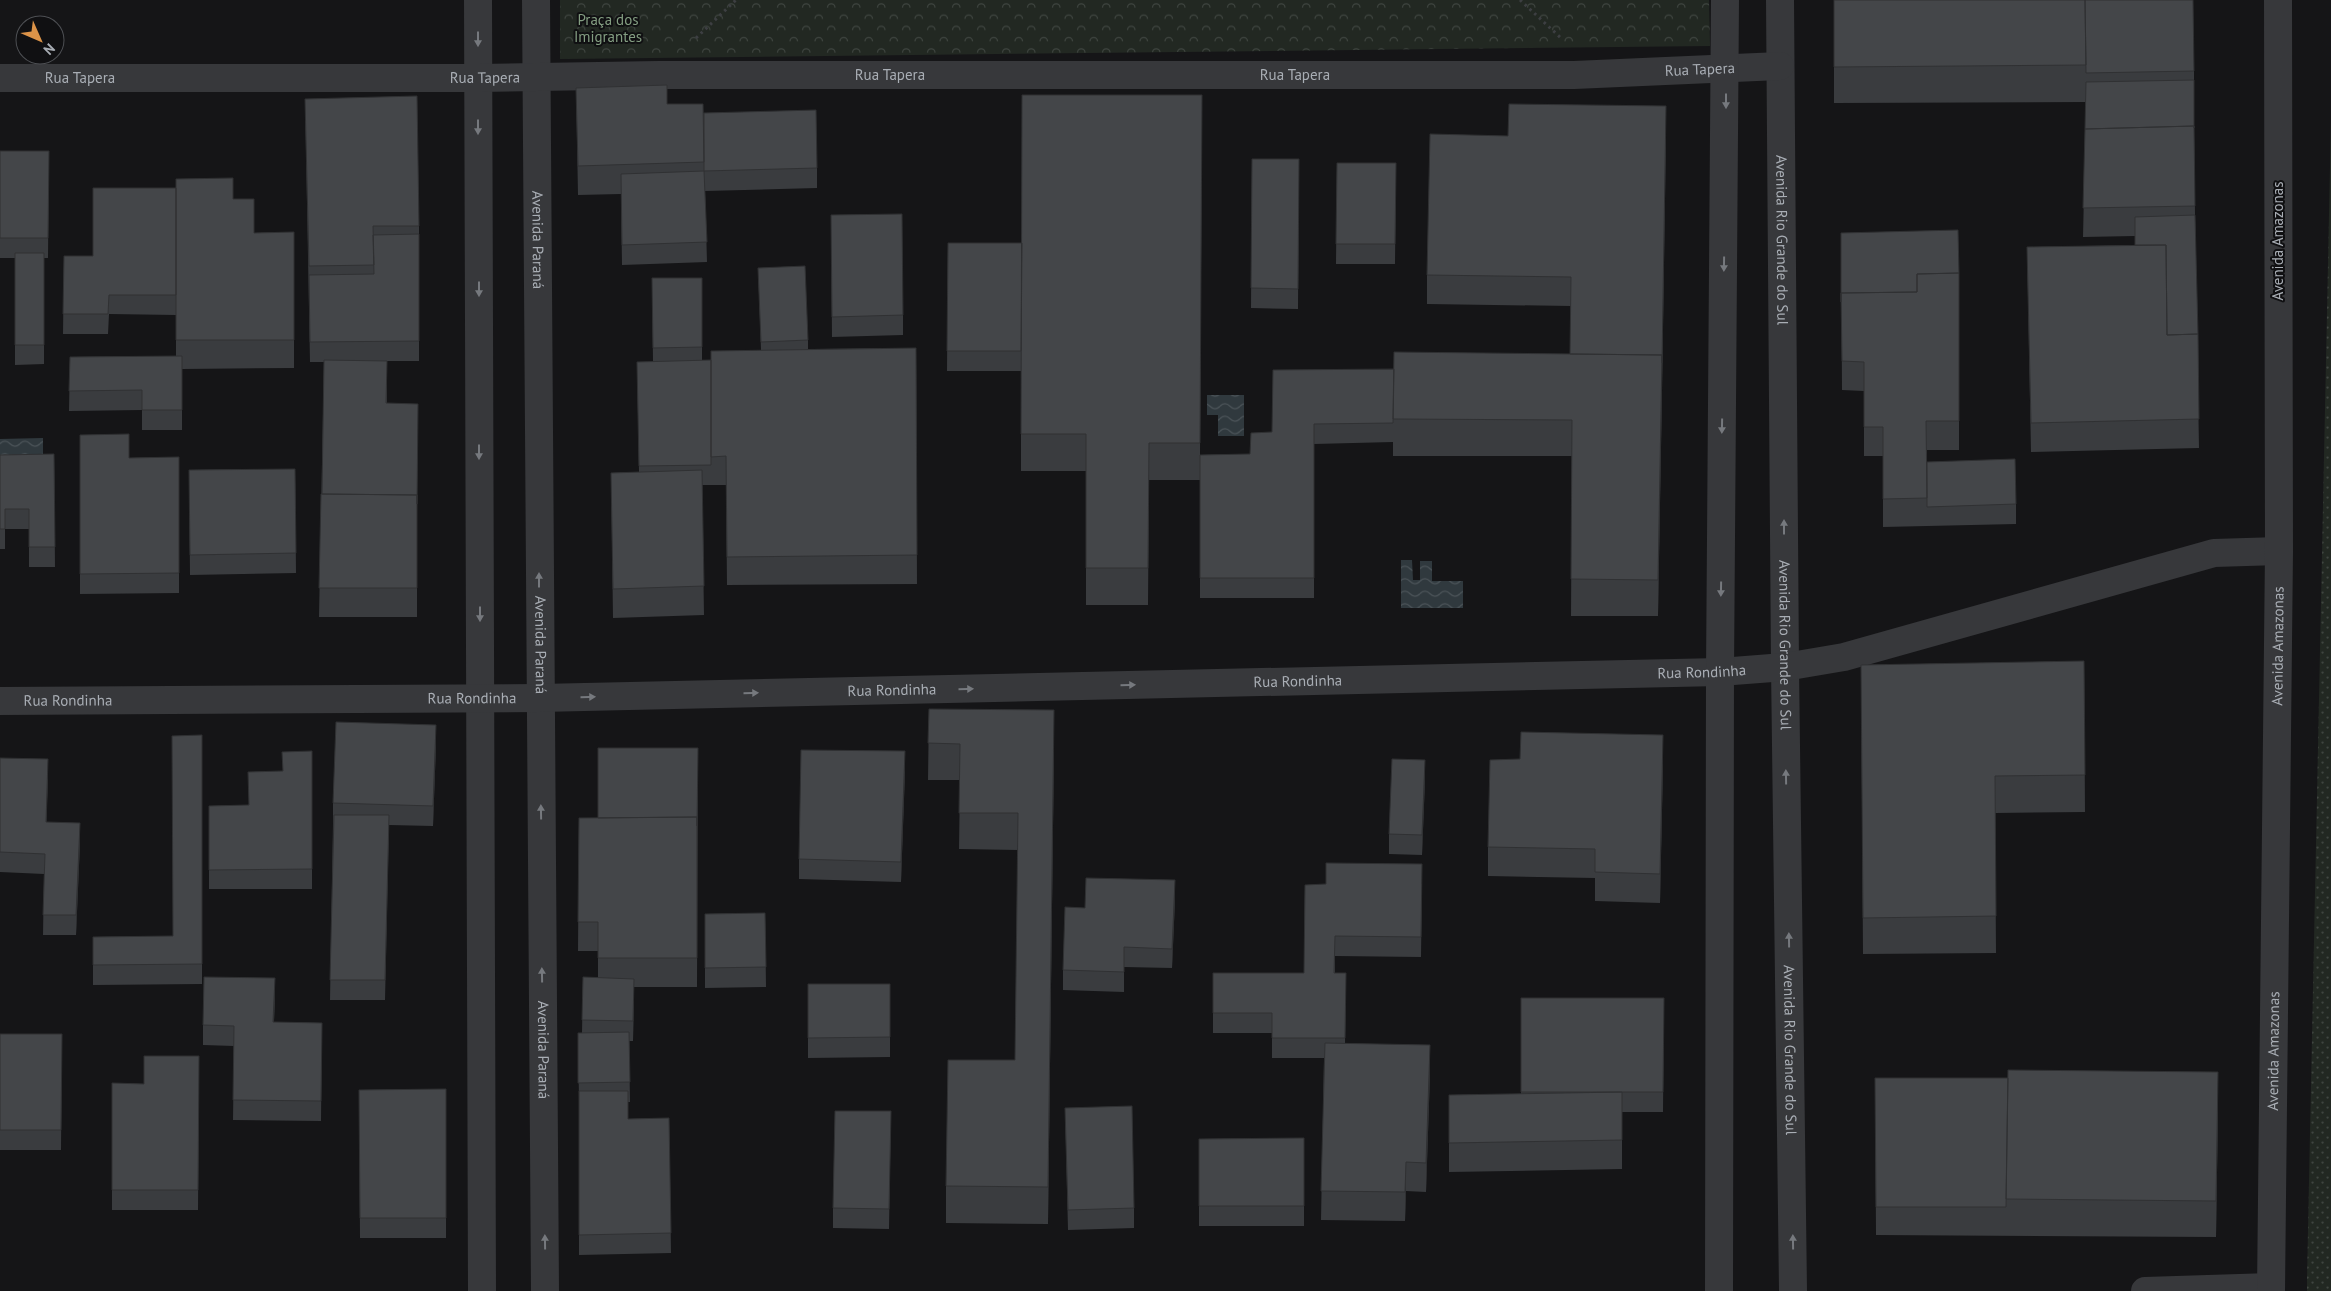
<svg xmlns="http://www.w3.org/2000/svg" width="2331" height="1291" font-family="'PT Sans',sans-serif">
<style>
.grass{fill:url(#grass-dots)}
.forest{fill:url(#forest-crowns)}
.water{fill:url(#water-waves)}
.lines{fill:none;stroke-linecap:round;stroke-linejoin:round}
.path{stroke:#3d3f42;stroke-width:3;stroke-dasharray:2.5 4;stroke-linecap:butt}
.minor{stroke:#37383b;stroke-width:28}
.wall{fill:#3a3c3f}
.shaded-wall{fill:#303133}
.building{fill:#444649;stroke:#303133}
.oneway{fill:#76797e}
.labels{text-anchor:middle;stroke-width:4;stroke-linejoin:round;paint-order:stroke}
.park-label{font-size:15px;fill:#849e82;stroke:#101012}
.street-label{font-size:15px;fill:#a9aeb5;stroke:#101012}
</style>
<defs>
<pattern id="grass-dots" width="8" height="8" patternUnits="userSpaceOnUse" patternTransform="scale(1.25)"><rect width="8" height="8" fill="#222822"/><path d="M2 2h.1M6 6h.1" fill="none" stroke="#3f4540" stroke-width="1.8" stroke-linecap="round"/></pattern>
<pattern id="forest-crowns" width="20" height="18" patternUnits="userSpaceOnUse" patternTransform="scale(1.25)"><rect width="20" height="18" fill="#222822"/><path d="M2 6a3 3 0 1 1 6 0M12 15a3 3 0 1 1 6 0" fill="none" stroke="#3f4540"/></pattern>
<pattern id="water-waves" width="16" height="10" patternUnits="userSpaceOnUse" patternTransform="scale(1.25)"><rect width="16" height="10" fill="#30393e"/><path d="M0 5q4-4 8 0t8 0" fill="none" stroke="#4b5358"/></pattern>
</defs>
<rect width="100%" height="100%" fill="#151517"/>
<path class="grass" d="M2331,119V1291H2307V1279Z"/>
<path class="forest" d="M560,0H1709L1710,46L560,59Z"/>
<path class="water" d="M1207,395H1244V436H1218V415H1207Z
M43,438V459H0V439Z
M1401,560H1412L1413,580H1420V561H1432V581H1463V608H1401Z"/>
<g class="lines">
<path class="path" d="M1520,0L1562,39
M696,38L736,0"/>
<g class="minor">
<path d="M478,0L482,1291"/>
<path id="s1" d="M536,0L545,1291"/>
<path id="s2" d="M1780,0L1785,667L1793,1291"/>
<path id="s3" d="M0,78H478L658,75H1574L1780,66"/>
<path id="s4" d="M0,701L540,698L1720,672L1785,667L1844,657L2214,553L2279,551"/>
<path d="M1719,1291L1720,672L1725,0"/>
<path d="M2145,1291L2271,1287"/>
<path id="s5" d="M2271,1291L2279,551L2278,0"/>
</g>
</g>
<path class="wall" d="M1834,0L2194,71V135L2195,215L2199,448L2031,452L2027,247L2135,245V236L2083,237L2086,102L1834,103Z
M576,88L667,104L704,113L817,168V188L705,191L707,262L622,265L621,194L578,195Z
M1202,95L1200,455L1250,454L1272,432L1394,369L1570,354L1571,306L1427,304V275L1508,136L1666,135L1662,392L1658,616H1571L1572,456H1393V442L1314,444V598H1200V480H1149L1148,605H1086V471H1021V333V371H947L948,243H1022Z
M305,99L419,226V361H387V403L417,523V617H319L324,362H310Z
M0,151H49L48,258H44V364L15,365V258H0Z
M1252,159H1299L1298,309L1251,308Z
M1337,163H1396L1395,264H1336Z
M233,199L254,233L294,232V368L182,369V430H142V410L69,411L70,357L176,356V244V315L109,314L108,334H63L64,256H93Z
M831,215L903,315V335L832,337Z
M1841,233L1959,273V450H1927V462L2016,504V524L1883,527V456H1864V391L1842,390Z
M758,268L808,340V349L916,348L917,584L727,585L726,485H702L704,615L613,618L611,473L639,472L637,362H653L652,278H702V360H711L761,350Z
M80,435L129,458L179,457V593L80,594Z
M54,454L55,567H29V529H5V549H0V455Z
M295,469L296,573L190,575L189,470Z
M2084,661L2085,812L1995,813L1996,953L1863,954L1861,665Z
M929,709L1054,747L1048,1224L946,1223V1186L1015,1060L1018,850L959,849L960,780H928Z
M202,735V984L93,985V937L173,936Z
M436,745L433,826L389,825L385,1000H330L333,823V803Z
M698,748L697,987H634L633,1041H629L630,1102H628V1119L669,1118L671,1253L579,1255V1102L578,1033H582L583,977L598,978V951H578L579,818H598Z
M312,751V889H209V806L248,805L282,771Z
M0,758L48,779L46,822L80,843L76,935H43L44,874L0,872Z
M1663,764L1660,903L1595,901V878L1488,876V847Z
M905,771L901,882L799,879V859Z
M1425,780L1422,855L1389,854V834Z
M1422,884L1421,957L1335,956V973H1346L1345,1044L1430,1074L1426,1192L1406,1191L1405,1221L1321,1220L1324,1058H1272V1033H1213V973H1304L1305,885Z
M1175,900L1172,968L1124,967V992L1063,990V970L1085,908Z
M765,913L766,987L705,988V914Z
M808,984H890V1057L808,1058Z
M275,998L274,1022L322,1023L321,1121L233,1120L234,1046L203,1045V1025Z
M1521,998H1664L1663,1112H1622V1169L1449,1172V1095L1521,1094Z
M0,1034H62L61,1150H0Z
M199,1056L198,1210H112V1083L144,1084Z
M1875,1078L2218,1109L2216,1237L1876,1235Z
M446,1089V1238H360L359,1090Z
M1065,1108L1134,1208V1228L1068,1230Z
M891,1111L889,1229L833,1228V1208Z
M1304,1138V1226H1199V1139Z"/>
<path class="shaded-wall" d="M1666,106L1662,392L1658,616V580Z
M1054,710V747L1048,1224V1187Z
M436,725V745L433,826V806Z
M1663,735V764L1660,903V874Z
M905,751V771L901,882V862Z
M48,759V779L46,842V822Z
M1425,760V780L1422,855V835Z
M80,823V843L76,935V915Z
M1175,880V900L1172,968V949Z
M275,978V998L273,1042V1022Z
M634,979V999L633,1041V1021Z
M1430,1045V1074L1426,1192V1163Z
M2218,1072V1109L2216,1237V1201Z
M1406,1162V1191L1405,1221V1192Z"/>
<path class="building" d="M1834,0H2085L2086,65L1834,67Z
M2085,0H2193L2194,71L2086,73Z
M2194,80V128V126L2085,129L2086,82Z
M667,85V104H703L704,162L578,166L576,88Z
M1022,95H1202L1200,443H1149L1148,568H1086V434H1021Z
M417,96L419,226H373L374,265L309,266L305,99Z
M1509,104L1666,106L1662,363V355L1570,354L1571,277L1427,275L1430,134L1508,136Z
M816,110L817,168L704,171V113Z
M2194,126L2195,206L2083,208L2085,129Z
M0,151H49L48,238H0Z
M1252,159H1299L1298,289L1251,288Z
M1337,163H1396L1395,244H1336Z
M704,171L707,242L622,245L621,174Z
M233,178V199H254V233L294,232V340H176V179Z
M93,188H176V295H109L108,314H63L64,256H93Z
M902,214L903,315L832,317L831,215Z
M2195,215L2198,334L2167,335L2166,245H2135V217Z
M1958,230L1959,273L1917,274V292L1841,293V302V233Z
M419,234V341L310,342L309,275L374,274L373,235Z
M948,243H1022L1021,351H947Z
M2166,245L2167,335L2198,334L2199,419L2031,423L2027,247Z
M15,253H44V345H15Z
M805,266L808,340L761,342L758,268Z
M1959,273V421H1926L1927,498L1883,499V427H1864V362L1842,361L1841,293L1917,292V274Z
M652,278H702V347L653,348Z
M916,348L917,555L727,557L726,456L711,457V351Z
M1394,352L1662,355L1658,580L1571,579L1572,420L1393,419Z
M182,356V410H142V390L69,391L70,357Z
M324,360L387,361L386,403L418,404L417,504V495L322,494Z
M711,360V465L639,466L637,362Z
M1394,369L1393,423L1314,424V578H1200V455L1250,454L1251,433L1272,432L1273,370Z
M129,434V458L179,457V573L80,574V435Z
M54,454L55,547H29V509H5V529H0V455Z
M2015,459L2016,504L1927,507V462Z
M295,469L296,553L190,555L189,470Z
M702,470L704,586L613,589L611,473Z
M321,494L417,495V588H319Z
M2084,661L2085,775L1995,776L1996,916L1863,918L1861,665Z
M929,709L1054,710L1048,1187L946,1186L948,1060H1015L1018,813H959L960,744L928,743Z
M336,722L436,725L433,806L333,803Z
M1521,732L1663,735L1660,874L1595,872V849L1488,847L1490,760L1520,759Z
M202,735V964L93,965V937L173,936L172,736Z
M598,748H698L697,826V817L598,818Z
M801,750L905,751L901,862L799,859Z
M312,751V869L209,870V806L249,805L248,772L283,771L282,752Z
M0,758L48,759L46,822L80,823L76,915H43L45,854L0,852Z
M1392,759L1425,760L1422,835L1389,834Z
M334,815H389L385,980H330Z
M697,817V958H598V922H578L579,818Z
M1326,863L1422,864L1421,937L1335,936L1334,973H1346L1345,1038H1272V1013H1213V973H1304L1305,885L1326,884Z
M1086,878L1175,880L1172,949L1124,947V972L1063,970L1065,907L1085,908Z
M765,913L766,967L705,968V914Z
M204,977L275,978L273,1022L322,1023L321,1101L233,1100L234,1026L203,1025Z
M583,977L634,979L633,1021L582,1020Z
M808,984H890V1037L808,1038Z
M1521,998H1664L1663,1092H1521Z
M629,1032L630,1082L578,1083V1033Z
M0,1034H62L61,1130H0Z
M1325,1043L1430,1045L1426,1163L1406,1162L1405,1192L1321,1191Z
M144,1056H199L198,1190H112V1083L144,1084Z
M2008,1070L2218,1072L2216,1201L2006,1199Z
M1875,1078H2008L2006,1207H1876Z
M446,1089V1218H360L359,1090Z
M579,1091H628V1119L669,1118L671,1233L579,1235Z
M1622,1092V1140L1449,1143V1095Z
M1132,1106L1134,1208L1068,1210L1065,1108Z
M835,1111H891L889,1209L833,1208Z
M1304,1138V1206H1199V1139Z"/>
<defs><path id="oneway-solid" d="M-6-.8H1V-3.2L6.5 0L1 3.2V.8H-6Z" transform="scale(1.25)"/></defs>
<g class="oneway">
<use href="#oneway-solid" transform="translate(478 39) rotate(90)"/>
<use href="#oneway-solid" transform="translate(1726 101) rotate(90)"/>
<use href="#oneway-solid" transform="translate(478 127) rotate(90)"/>
<use href="#oneway-solid" transform="translate(1724 264) rotate(91)"/>
<use href="#oneway-solid" transform="translate(479 289) rotate(90)"/>
<use href="#oneway-solid" transform="translate(1722 426) rotate(91)"/>
<use href="#oneway-solid" transform="translate(479 452) rotate(90)"/>
<use href="#oneway-solid" transform="translate(1784 527) rotate(-90)"/>
<use href="#oneway-solid" transform="translate(539 580) rotate(-90)"/>
<use href="#oneway-solid" transform="translate(1721 589) rotate(91)"/>
<use href="#oneway-solid" transform="translate(480 614) rotate(90)"/>
<use href="#oneway-solid" transform="translate(1128 685) rotate(-1)"/>
<use href="#oneway-solid" transform="translate(966 689) rotate(-1)"/>
<use href="#oneway-solid" transform="translate(751 693) rotate(-1)"/>
<use href="#oneway-solid" transform="translate(588 697) rotate(-1)"/>
<use href="#oneway-solid" transform="translate(1786 777) rotate(-91)"/>
<use href="#oneway-solid" transform="translate(541 812) rotate(-91)"/>
<use href="#oneway-solid" transform="translate(1789 940) rotate(-91)"/>
<use href="#oneway-solid" transform="translate(542 975) rotate(-91)"/>
<use href="#oneway-solid" transform="translate(545 1242) rotate(-91)"/>
<use href="#oneway-solid" transform="translate(1793 1242) rotate(-91)"/>
</g>
<g class="labels">
<g class="park-label">
<text x="608" y="25">Praça dos<tspan x="608" dy="17">Imigrantes</tspan></text>
</g>
<g class="street-label">
<text dy="5" stroke="none"><textPath href="#s3" startOffset="1700">Rua Tapera</textPath></text>
<text dy="5" stroke="none"><textPath href="#s3" startOffset="890">Rua Tapera</textPath></text>
<text dy="5" stroke="none"><textPath href="#s3" startOffset="1295">Rua Tapera</textPath></text>
<text dy="5" stroke="none"><textPath href="#s3" startOffset="485">Rua Tapera</textPath></text>
<text dy="5" stroke="none"><textPath href="#s3" startOffset="80">Rua Tapera</textPath></text>
<text dy="5" stroke="none"><textPath href="#s1" startOffset="240">Avenida Paraná</textPath></text>
<text dy="5" stroke="none"><textPath href="#s2" startOffset="240">Avenida Rio Grande do Sul</textPath></text>
<text transform="translate(2278 241) rotate(-90)" y="5">Avenida Amazonas</text>
<text dy="5" stroke="none"><textPath href="#s1" startOffset="645">Avenida Paraná</textPath></text>
<text dy="5" stroke="none"><textPath href="#s2" startOffset="645">Avenida Rio Grande do Sul</textPath></text>
<text dy="5" stroke="none"><textPath href="#s5" startOffset="645">Avenida Amazonas</textPath></text>
<text dy="5" stroke="none"><textPath href="#s4" startOffset="1702">Rua Rondinha</textPath></text>
<text dy="5" stroke="none"><textPath href="#s4" startOffset="1298">Rua Rondinha</textPath></text>
<text dy="5" stroke="none"><textPath href="#s4" startOffset="892">Rua Rondinha</textPath></text>
<text dy="5" stroke="none"><textPath href="#s4" startOffset="472">Rua Rondinha</textPath></text>
<text dy="5" stroke="none"><textPath href="#s4" startOffset="68">Rua Rondinha</textPath></text>
<text dy="5" stroke="none"><textPath href="#s1" startOffset="1050">Avenida Paraná</textPath></text>
<text dy="5" stroke="none"><textPath href="#s2" startOffset="1050">Avenida Rio Grande do Sul</textPath></text>
<text dy="5" stroke="none"><textPath href="#s5" startOffset="240">Avenida Amazonas</textPath></text>
</g>
</g>
<g transform="translate(40 40) rotate(135)"><circle r="24" fill="#101012" stroke="#4d4f53"/>
<path d="M0-4L9 19L0 12L-9 19Z" fill="#dc9348"/>
<text y="-8" font-size="14" font-weight="bold" text-anchor="middle" fill="#a9aeb5">N</text>
</g>
</svg>
